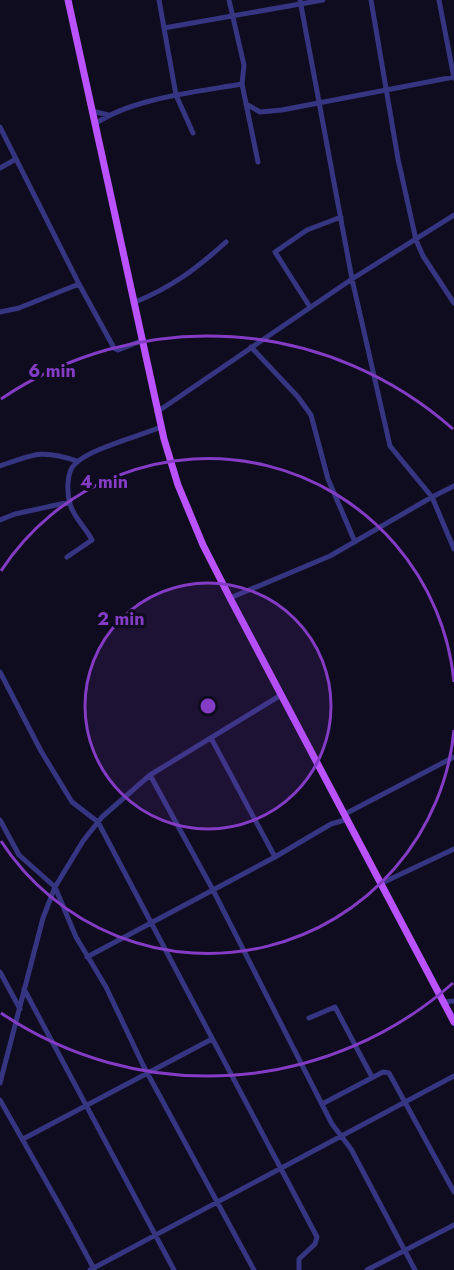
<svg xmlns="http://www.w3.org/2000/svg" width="454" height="1270" font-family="Jost,sans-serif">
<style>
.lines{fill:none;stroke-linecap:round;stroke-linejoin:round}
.minor{stroke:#363581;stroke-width:5}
.major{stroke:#bb52ff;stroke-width:7}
.ring{fill:none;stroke:#843cc5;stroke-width:3}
.centre{fill:#843cc5;stroke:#0f0c20;stroke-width:3}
.ring-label{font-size:18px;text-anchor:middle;font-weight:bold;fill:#843cc5;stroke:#0f0c20;stroke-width:6;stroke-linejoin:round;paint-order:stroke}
</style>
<rect width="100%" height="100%" fill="#0f0c20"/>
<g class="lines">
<path class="minor" d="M159,0L176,95L193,133
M229,0L244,65L242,84L258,162
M300,0L352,279L390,446L432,497L454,549
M371,0L398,159L416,240L423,256L454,303
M439,0L454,78
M164,28L323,0
M246,104L260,112L282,110L454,77
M92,111L108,115
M95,124C132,98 197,92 242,84
M0,127L79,284L114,348L118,350L141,341
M0,168L16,159
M133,303C172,287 195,270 226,242
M310,307L275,252L307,230L341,217
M0,312L19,308L79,284
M251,347L298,397L311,415L328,479L355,542
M157,412L352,279L454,215
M0,466C34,454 42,449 77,461
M0,520L15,514L70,502
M67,557L92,540C86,528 74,518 70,504C67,494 66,472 75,464C89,449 140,436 161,427
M230,598L330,556L432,497L454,486
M0,672L41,751L72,802L98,822L317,1237L315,1244L299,1259V1270
M150,775L213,890L332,1124L351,1149L415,1270
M345,814L454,757
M0,820L19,855L55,887L76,937L106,987L143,1065L254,1270
M275,857L331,824L348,819
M382,883L454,849
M87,957L275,857L211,738
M0,972L20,1009
M24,989L174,1270
M444,1002L454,1001
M309,1018L335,1007L372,1077
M0,1083L43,918L55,887L83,841L102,817L150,775L281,695
M0,1100L64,1213L94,1269
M322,1104L383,1072L389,1073L454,1192
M23,1139L212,1039
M90,1270L454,1076
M367,1270L454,1225"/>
<path class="major" d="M68,0L164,439L178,485L203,545L230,598L454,1022"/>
</g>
<circle cx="208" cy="706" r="123" fill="#843cc5" fill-opacity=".12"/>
<g class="ring">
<circle cx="208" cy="706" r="123"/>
<path d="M454 730A247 247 0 0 1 1 841M1 571A247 247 0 0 1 454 682"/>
<path d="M453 983A370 370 0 0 1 1 1013M1 399A370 370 0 0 1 453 429"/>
</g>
<circle cx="208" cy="706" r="9" class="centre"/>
<g class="ring-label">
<text x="52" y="377">6 min</text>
<text x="104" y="488">4 min</text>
<text x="121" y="625">2 min</text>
</g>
</svg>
